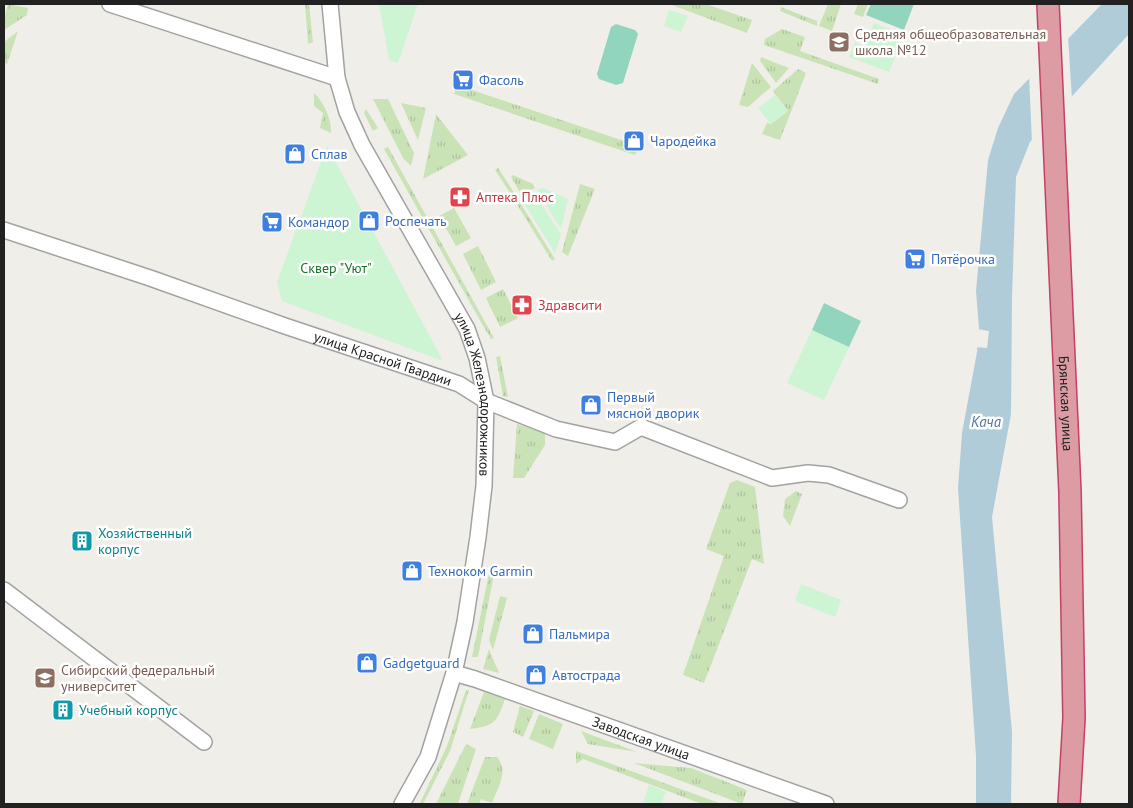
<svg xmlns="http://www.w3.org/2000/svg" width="1133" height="808" font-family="'PT Sans',sans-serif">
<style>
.grass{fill:url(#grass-tufts)}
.park{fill:#cdf4d3}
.pitch{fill:#92d5bf}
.water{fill:#b0ccd8}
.pier{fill:#f0eee9}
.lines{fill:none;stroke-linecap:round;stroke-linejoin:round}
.minor-casing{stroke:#a2a2a2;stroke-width:18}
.highway-casing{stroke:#c63f64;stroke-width:24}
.minor{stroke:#fff;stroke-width:15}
.highway{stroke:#dd9ca4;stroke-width:21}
.labels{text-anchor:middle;stroke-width:5;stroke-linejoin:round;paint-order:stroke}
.education-label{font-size:14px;fill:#785e54;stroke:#fff;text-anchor:start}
.shop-label{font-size:14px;fill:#366cbe;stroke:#fff;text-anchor:start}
.health-label{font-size:14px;fill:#be3a42;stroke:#fff;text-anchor:start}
.park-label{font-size:14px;fill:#1a7428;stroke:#fff}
.street-label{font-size:14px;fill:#212121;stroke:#fff}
.culture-label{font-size:14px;fill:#0d838f;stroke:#fff;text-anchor:start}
.water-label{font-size:15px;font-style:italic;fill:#55759f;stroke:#fff}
</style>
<defs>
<pattern id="grass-tufts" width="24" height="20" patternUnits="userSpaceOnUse" patternTransform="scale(1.25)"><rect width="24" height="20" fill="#cae3b6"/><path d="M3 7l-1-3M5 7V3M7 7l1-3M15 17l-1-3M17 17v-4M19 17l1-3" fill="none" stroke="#adc29c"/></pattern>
</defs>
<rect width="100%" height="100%" fill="#f0eee9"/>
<path class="grass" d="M8,4L28,8L27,15L4,30V19Z
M305,4H309L313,42L308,44Z
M669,4H706L752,20L747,33Z
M828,4H841L832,31L819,26Z
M858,4H868L863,17L854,14Z
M781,7L817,21V26L780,11Z
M782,29L805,37L800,51L879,79L878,84L764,45L765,39Z
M18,31L7,64L4,63V42Z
M761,57L789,68L776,83L760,61Z
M752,63L771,87L748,107L739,105Z
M798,69L806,73L780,140L762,134L767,123L771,124L788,111L773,91Z
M457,85L639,146L635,155L454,94Z
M314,93C324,102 332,120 331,133L320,128L323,113L314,106Z
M373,99H388L414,153L411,166L403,158Z
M401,103L426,108L418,140Z
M366,109L378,128L373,131L364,113Z
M436,114L468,155L423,179Z
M388,147L494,338L491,339L482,324L384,149Z
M498,168L517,197L514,199L495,170Z
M513,175L533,184L535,188L525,193L519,191L511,177Z
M580,184L595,189L568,256L562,252Z
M519,201L555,259L552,261L516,203Z
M454,208L471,238L456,246L439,216Z
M478,246L496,282L481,290L463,254Z
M503,289L518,318L500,327L486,298Z
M500,356L508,397L503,396L496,357Z
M517,424L545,433V445L524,478H513Z
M737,480L755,487L764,564L752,559L704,683L683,675L724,556L706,549L730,483Z
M796,491L802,494L790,526L783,516L785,499Z
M489,573L494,574L478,657H472Z
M500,596L507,598L493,650L489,640Z
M489,649L499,673L483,669Z
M466,690H469L450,751L423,804L420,803L447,746Z
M484,692L505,699C497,722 495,726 470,729Z
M520,706L534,711L523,737L513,732Z
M539,714L563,724L553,749L529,739Z
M581,731L637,752L588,744Z
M466,744L476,749L458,804H436Z
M576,751L722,804H702L583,759L576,764Z
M485,757H497C509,771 498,787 492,803L481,799L479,804H467Z
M634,763L691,768L747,790L742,804Z"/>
<path class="park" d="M379,4H418L398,63L389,60Z
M669,10L688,16L681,32L664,26Z
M874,23L904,34L889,72L849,57L855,42L865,46Z
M775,95L788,111L771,124L758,108Z
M327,146L434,344L443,361L282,301L277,282Z
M543,188L568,199L561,229L537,190Z
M534,192L561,235L555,253L522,200Z
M812,330L849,347L824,400L787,383Z
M801,584L841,600L835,617L795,601Z
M649,785L666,792L661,804L643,803Z"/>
<path class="pitch" d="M871,4H914L904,30L866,15Z
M616,24L635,30L638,34L623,83L616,85L599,79L597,74L611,27Z
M824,303L861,321L849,347L812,330Z"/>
<path class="water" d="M1102,4H1129V34L1030,142L1016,177L1012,299L1011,414L992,517L1012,732L1011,804H976V756L958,488L962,433L977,352L979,328L976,291L988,160L998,128L1014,94Z"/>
<path class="pier" d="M1068,36L1072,99L1032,143L1029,75Z
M977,329L989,331L987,348L975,347Z"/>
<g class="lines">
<g class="minor-casing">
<g id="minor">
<path d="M110,4L337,78"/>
<path id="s1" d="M330,4L337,78L347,112L362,145L467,329L477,358L486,401L484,486L478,537L465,622L454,673L428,757L402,804"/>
<path id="s2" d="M4,230L150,278L285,326L459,384L486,401L556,429L615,442L641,427L772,478L808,473L829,475L899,500"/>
<path d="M4,590L204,742"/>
<path id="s3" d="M454,673L475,679L826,804"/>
</g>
</g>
<g class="highway-casing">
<g id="highway">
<path id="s4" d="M1048,4L1070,492L1074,718L1069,804"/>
</g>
</g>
<use href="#minor" class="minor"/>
<use href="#highway" class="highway"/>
</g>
<defs>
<g id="school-square" transform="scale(1.125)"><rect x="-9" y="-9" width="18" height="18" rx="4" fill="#8d6e63" stroke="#fff"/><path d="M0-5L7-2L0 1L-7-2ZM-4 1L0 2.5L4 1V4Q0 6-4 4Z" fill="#fff"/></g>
<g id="supermarket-square" transform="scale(1.125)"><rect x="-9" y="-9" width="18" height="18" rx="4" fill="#3f7fe0" stroke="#fff"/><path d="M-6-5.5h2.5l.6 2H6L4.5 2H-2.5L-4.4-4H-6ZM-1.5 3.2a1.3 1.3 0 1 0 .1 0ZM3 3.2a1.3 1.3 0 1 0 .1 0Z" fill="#fff"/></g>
<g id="shop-square" transform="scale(1.125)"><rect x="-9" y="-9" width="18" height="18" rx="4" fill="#3f7fe0" stroke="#fff"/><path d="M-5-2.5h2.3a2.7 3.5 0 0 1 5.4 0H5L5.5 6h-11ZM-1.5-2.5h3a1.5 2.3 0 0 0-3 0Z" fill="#fff"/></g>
<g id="pharmacy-square" transform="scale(1.125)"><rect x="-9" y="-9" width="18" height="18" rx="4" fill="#e0444e" stroke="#fff"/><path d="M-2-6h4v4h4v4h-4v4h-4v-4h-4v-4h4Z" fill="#fff"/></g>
<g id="building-square" transform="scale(1.125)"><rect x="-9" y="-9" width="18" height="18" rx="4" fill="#0f9aa8" stroke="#fff"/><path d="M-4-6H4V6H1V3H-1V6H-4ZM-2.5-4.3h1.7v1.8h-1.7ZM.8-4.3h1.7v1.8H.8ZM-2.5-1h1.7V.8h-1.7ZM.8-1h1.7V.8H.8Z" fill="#fff"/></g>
<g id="university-square" transform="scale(1.125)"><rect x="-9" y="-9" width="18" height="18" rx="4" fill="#8d6e63" stroke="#fff"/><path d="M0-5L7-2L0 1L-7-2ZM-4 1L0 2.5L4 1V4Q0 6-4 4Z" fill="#fff"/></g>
</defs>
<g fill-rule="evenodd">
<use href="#school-square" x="839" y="42"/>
<use href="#supermarket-square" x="463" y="80"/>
<use href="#shop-square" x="634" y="141"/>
<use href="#shop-square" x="295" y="154"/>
<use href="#pharmacy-square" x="460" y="197"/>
<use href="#shop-square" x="369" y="221"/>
<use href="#supermarket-square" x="272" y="222"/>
<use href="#supermarket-square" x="915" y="259"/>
<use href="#pharmacy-square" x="522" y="305"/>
<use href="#shop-square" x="591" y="405"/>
<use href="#building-square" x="82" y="541"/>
<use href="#shop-square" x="412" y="571"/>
<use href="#shop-square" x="533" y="634"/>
<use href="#shop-square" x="367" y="663"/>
<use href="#shop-square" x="536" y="675"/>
<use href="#university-square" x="45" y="678"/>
<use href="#building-square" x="63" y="710"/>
</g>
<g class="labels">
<g class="education-label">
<text x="855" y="39">Средняя общеобразовательная<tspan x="855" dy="16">школа №12</tspan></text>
<text x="61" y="675">Сибирский федеральный<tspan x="61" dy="16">университет</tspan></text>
</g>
<g class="shop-label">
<text x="479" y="85">Фасоль</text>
<text x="650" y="146">Чародейка</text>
<text x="311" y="159">Сплав</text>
<text x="385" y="226">Роспечать</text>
<text x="288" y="227">Командор</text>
<text x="931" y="264">Пятёрочка</text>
<text x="607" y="402">Первый<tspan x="607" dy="16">мясной дворик</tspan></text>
<text x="428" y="576">Техноком Garmin</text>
<text x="549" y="639">Пальмира</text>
<text x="383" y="668">Gadgetguard</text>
<text x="552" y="680">Автострада</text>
</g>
<g class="health-label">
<text x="476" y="202">Аптека Плюс</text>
<text x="538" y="310">Здравсити</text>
</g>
<g class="park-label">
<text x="336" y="273">Сквер "Уют"</text>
</g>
<g class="street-label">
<text dy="5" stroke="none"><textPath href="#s2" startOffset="400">улица Красной Гвардии</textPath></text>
<text dy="5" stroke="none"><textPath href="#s1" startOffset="424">улица Железнодорожников</textPath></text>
<text dy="5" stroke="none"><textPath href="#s4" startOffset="400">Брянская улица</textPath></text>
<text dy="5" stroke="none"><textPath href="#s3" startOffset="198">Заводская улица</textPath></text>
</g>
<g class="culture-label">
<text x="98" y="538">Хозяйственный<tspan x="98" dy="16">корпус</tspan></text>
<text x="79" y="715">Учебный корпус</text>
</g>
<g class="water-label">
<text x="986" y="427">Кача</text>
</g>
</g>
<rect width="1133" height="808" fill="none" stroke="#212121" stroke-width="10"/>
</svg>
